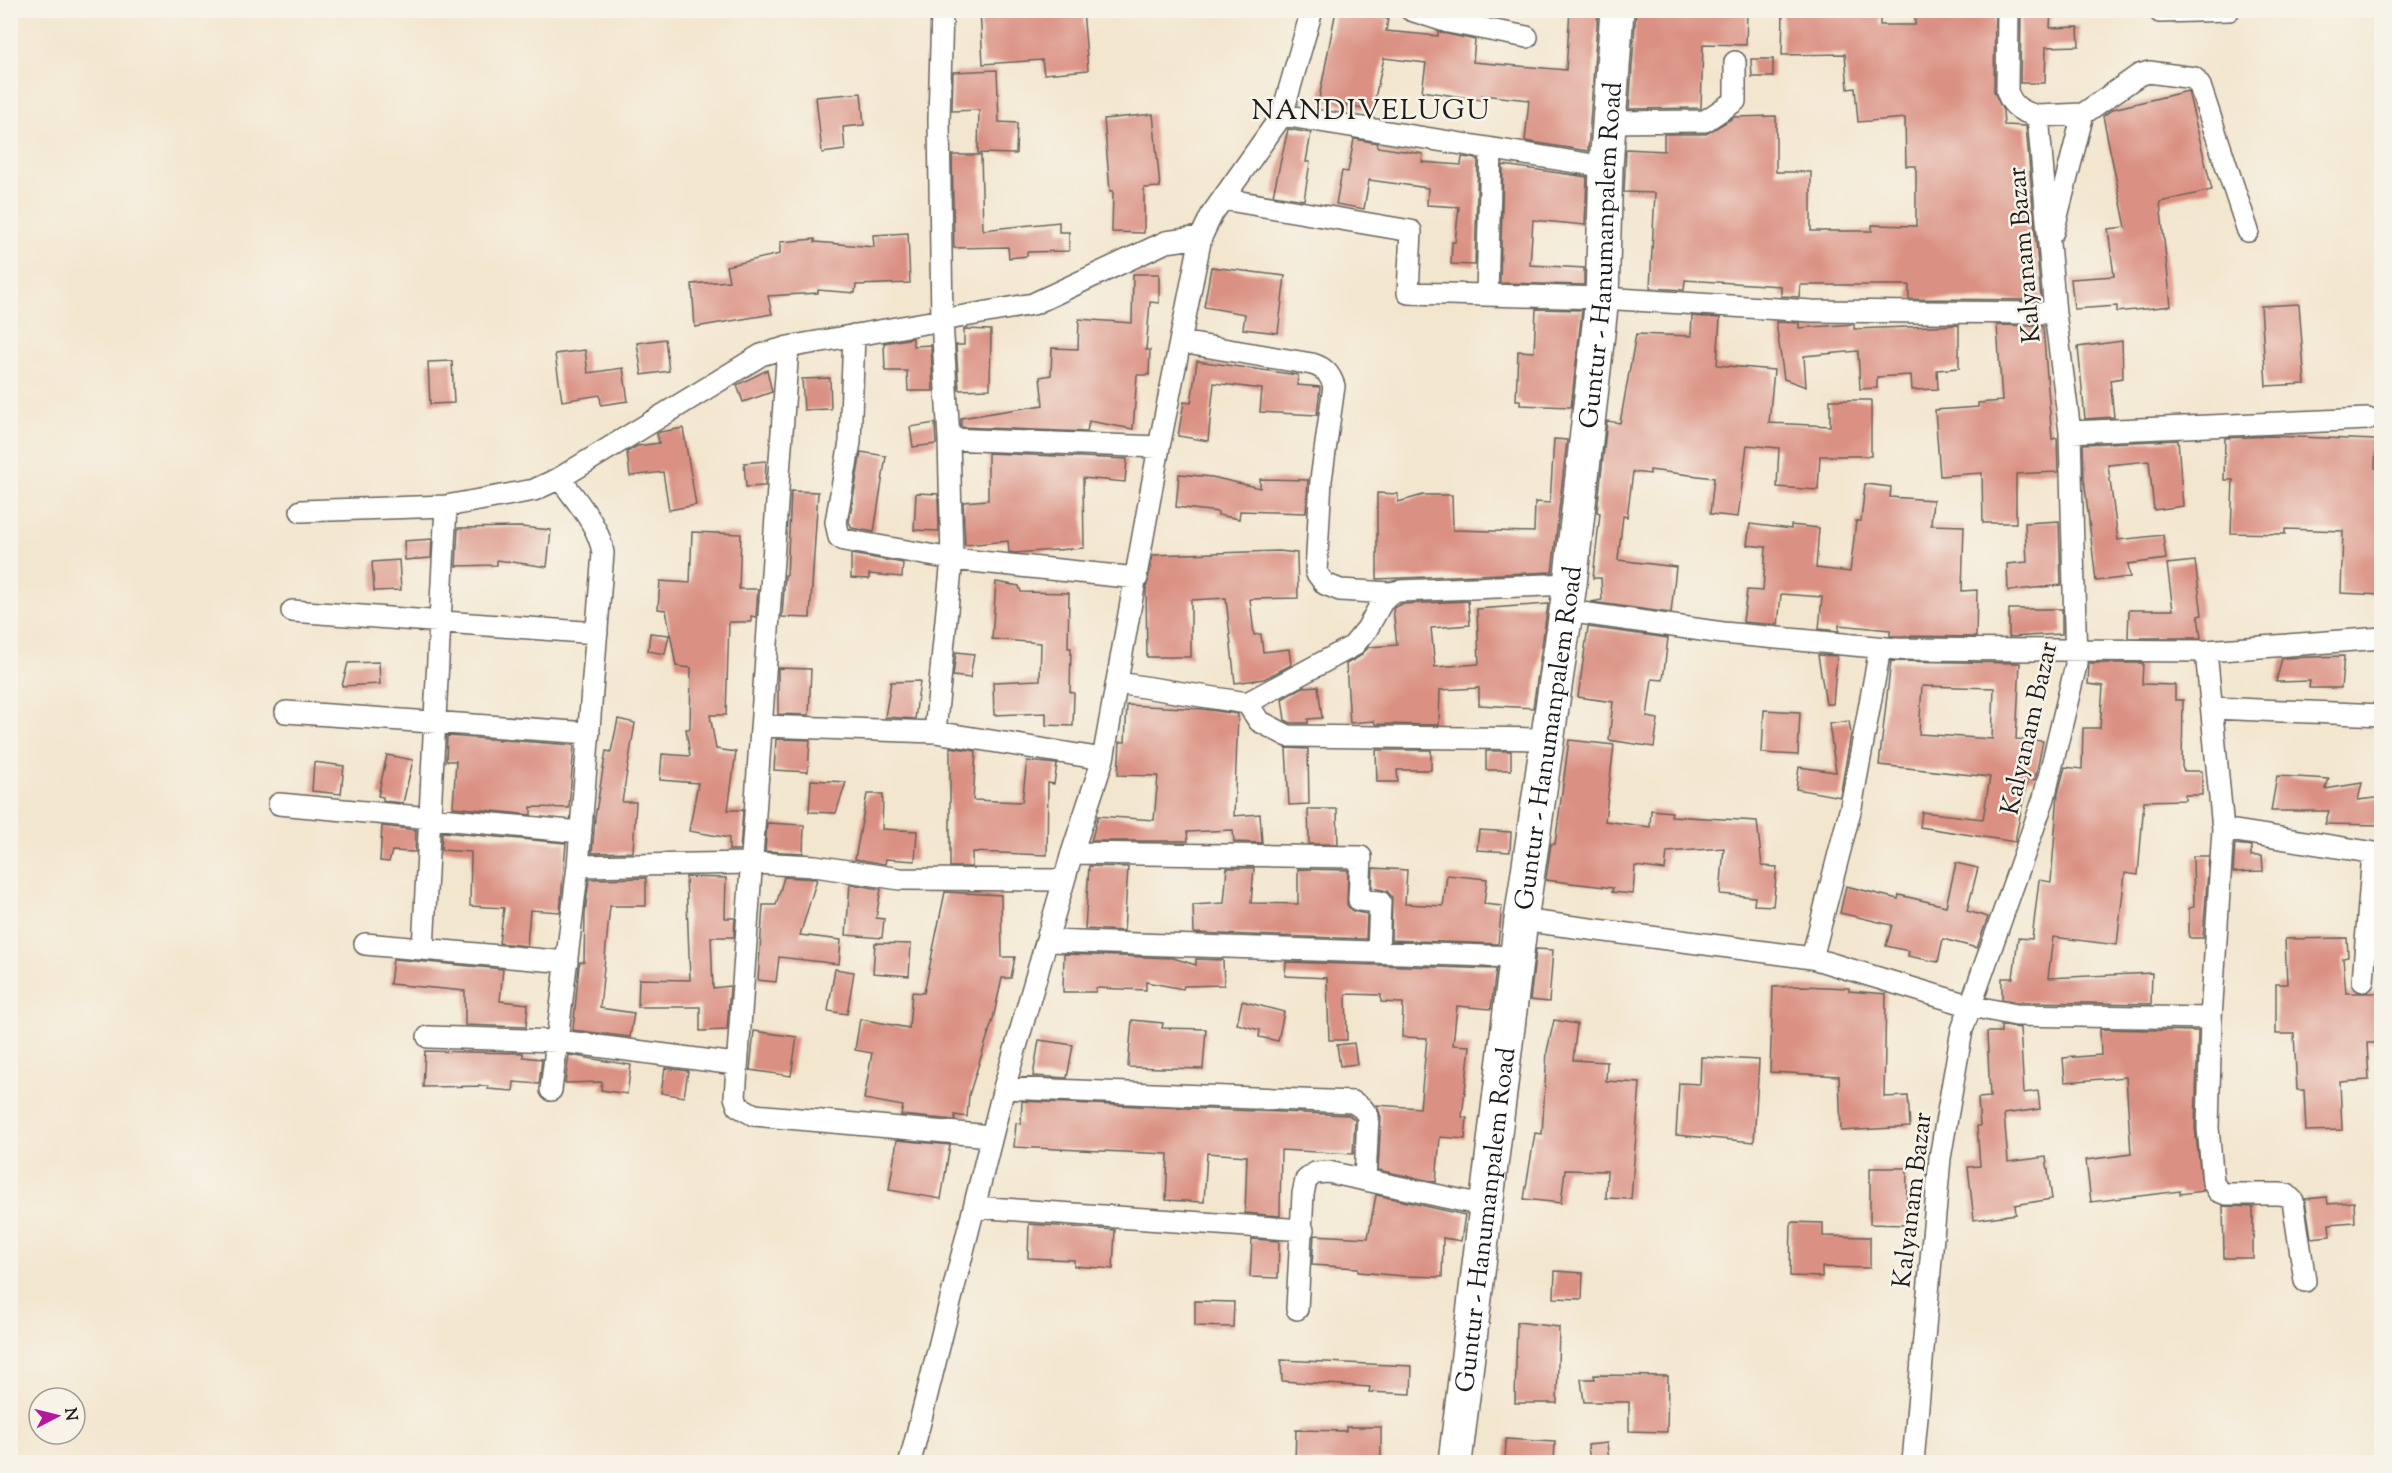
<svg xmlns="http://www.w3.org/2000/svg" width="2392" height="1473" font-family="'Sorts Mill Goudy',serif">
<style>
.building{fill:#da9082;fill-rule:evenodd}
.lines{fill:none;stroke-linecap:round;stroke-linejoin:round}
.street-casing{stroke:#67635b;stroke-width:24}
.primary-casing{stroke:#67635b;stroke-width:36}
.street{stroke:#fff;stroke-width:21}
.primary{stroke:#fff;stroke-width:33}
.labels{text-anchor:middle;stroke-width:5;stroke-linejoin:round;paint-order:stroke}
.street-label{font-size:26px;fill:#1c1c1c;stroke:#f7f3e8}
.quarter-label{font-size:28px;letter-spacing:1.5px;fill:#1c1c1c;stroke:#f7f3e8}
</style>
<rect width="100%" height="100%" fill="#f7f3e8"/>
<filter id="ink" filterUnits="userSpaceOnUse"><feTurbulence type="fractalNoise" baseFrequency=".0167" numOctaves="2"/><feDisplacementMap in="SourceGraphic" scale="12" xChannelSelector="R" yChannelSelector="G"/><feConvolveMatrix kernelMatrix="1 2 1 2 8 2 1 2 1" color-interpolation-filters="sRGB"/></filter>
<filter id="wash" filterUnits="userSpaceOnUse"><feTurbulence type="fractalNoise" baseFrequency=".008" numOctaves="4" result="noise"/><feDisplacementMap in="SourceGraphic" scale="24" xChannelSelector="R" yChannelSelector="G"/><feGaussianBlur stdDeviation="1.35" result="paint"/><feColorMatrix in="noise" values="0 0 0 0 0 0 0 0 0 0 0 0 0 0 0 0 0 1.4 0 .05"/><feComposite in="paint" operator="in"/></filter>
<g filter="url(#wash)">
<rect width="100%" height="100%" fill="#f3e6cf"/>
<g id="blocks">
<path class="building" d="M980,10H1083L1088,70L1044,74L1042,60L983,64Z
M1336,10L1388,19L1386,31L1438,36V32L1475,40L1473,62L1566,70L1570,10H1598L1588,151L1525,141L1529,100L1482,95L1481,100L1422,91L1426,63L1384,58L1372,111L1319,99Z
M1636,10L1747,11L1746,45L1703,44L1701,108L1629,109Z
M1915,10H1995L1994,91L2003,111L2004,125L2026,126L2041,300L1909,299V285H1800L1799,297L1781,296V286L1685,280L1684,290L1650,288L1655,193L1624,192L1626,149L1664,151V134H1706L1734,117L1776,116V172H1811V231H1872V225L1916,226V166H1906L1905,118L1858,122L1855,88L1848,89L1845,54L1782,55L1783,12L1880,11V25H1915Z
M2021,10H2051L2050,28L2078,27L2079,46L2046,47L2045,83H2020Z
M1751,59H1773V77H1752Z
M997,70L999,122L1017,123L1016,154L978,153L979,110L952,111L953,72Z
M2188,91L2212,190L2160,202L2171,306L2117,312V306L2074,309L2071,279L2114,276L2108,229L2126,227L2103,116L2113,109Z
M861,93L864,125L843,127L845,150L822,153L816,97Z
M1153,114L1160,187L1144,188V233L1112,232L1113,191H1110L1104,119Z
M1288,129L1311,133L1306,162H1310L1304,200L1273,195Z
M1354,139L1378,143L1377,147L1423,154L1422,162L1461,165L1462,157L1478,159L1475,265L1451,264L1452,242H1455L1459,207L1427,205L1428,188L1369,180L1364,209L1336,204L1342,171L1348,172Z
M952,155H981L983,230L1059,222V232H1069V251L1027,252V256L1009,258L1008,247L954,248Z
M1503,165L1587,177L1585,225L1533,220L1530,265L1584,268V285L1500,283Z
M908,233L910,283L856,285L855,293L818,290V293L768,296L772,314L695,327L692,284L729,281L726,266L780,254V242L815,239V242L874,247L873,235Z
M1211,267L1285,276L1278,333L1243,329L1245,314L1204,307Z
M1133,274H1159V303L1150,302L1146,350H1150L1149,375H1137L1133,429L1089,421L1087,432L961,427V418L1043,405L1040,377L1051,375L1052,348L1078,349L1079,319L1132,323Z
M2299,304L2305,384L2266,386L2261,306Z
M1536,309L1582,310L1571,407L1520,405V400H1516L1518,351L1534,352Z
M1692,316L1720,318L1717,365L1774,370L1769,423L1830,426V400H1871V456H1820L1818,490L1777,487L1779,448L1747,445L1738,517L1710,514L1714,478L1650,470V474L1633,472L1627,517L1623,516L1618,560L1676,567L1671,613L1591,602L1602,600L1601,578H1593L1600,513L1597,512L1607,421L1620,423L1636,334L1691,336Z
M1776,322L1799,323V328L1854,324V329L1959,325V368L1937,370L1938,389L1912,390L1911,375L1877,377V388L1860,389L1858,351L1804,356L1806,387L1784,379Z
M1997,325L2043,326L2052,439L2057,438L2058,472L2016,474V523H1983L1982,473L1940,476L1935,410L1978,407V403L2002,401Z
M964,329L991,330L990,389L959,390L956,345H964Z
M913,338V346L931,345L933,391H908L907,371H885L884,343Z
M665,339L669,371L642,375L637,343Z
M2122,341L2123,378L2110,380L2114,417L2085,419L2078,347Z
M585,350L588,373L623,368L628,401L601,405L600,395L562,401L555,354Z
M452,361L454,403L430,404L428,362Z
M1197,361L1298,375L1297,385L1320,387L1317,415L1260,412L1262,389L1214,383L1208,441L1178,436L1184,402L1191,403Z
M767,370L772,392L743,402L737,385Z
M830,378L831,409L804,410L802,379Z
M935,423L936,444L913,447L910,427Z
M683,428L696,505L669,510L663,472L630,476L627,452L637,446L659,443L657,434L660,432Z
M2270,436L2376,440L2375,468H2382V595L2341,593L2343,531L2285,529V534L2231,533L2233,480H2224L2225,438Z
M1554,439L1567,440L1552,572L1377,579V493L1398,494V502L1423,495H1452L1453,530L1534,532L1535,502L1550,503Z
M2178,440L2183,506L2154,510L2149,461L2108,465L2118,540L2163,535L2166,559L2128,564L2130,577L2096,581L2084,478L2083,444Z
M861,452L886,456L874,532L852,528L849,522Z
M988,453L1127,459L1125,482L1083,478L1084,548L1014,553L1009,552L1008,541L965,545L963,502L988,500Z
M766,461L765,486L746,487L744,463Z
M1179,474L1212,477L1260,488V479L1308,480L1306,513L1240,511L1239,519L1218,515V512L1176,507Z
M1865,484L1891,487L1890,497L1933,500L1931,525L1964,526L1962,591L1977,590L1976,637L1898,636H1890V630L1839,625V631L1819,629L1822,597L1781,594L1778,625L1743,622L1747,590L1763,591L1766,547L1747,545L1750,524L1791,529V525L1819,528L1816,568L1850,572L1856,521H1861Z
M791,491L818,492L810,618L782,617L785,575H787Z
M916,493L938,494L939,531L914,530Z
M2059,521L2061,585L2008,591L2007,564L2027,562L2025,523Z
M521,527L551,530L547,567L497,560V565L456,566L458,528Z
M692,532L741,534L739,589H758L756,617L751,616V622H729L726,715H710L716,749L736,752L728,810H743L740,850H729V838L689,831L698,783L660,780L662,754L690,756L686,729H690L691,668L676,666L666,610L658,609L660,581L690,583Z
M432,539L431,558L405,560L404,541Z
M1279,551L1297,553L1298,598L1250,599L1254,635L1261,634L1263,652L1289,649L1291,665L1264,679L1235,683L1226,598L1191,600V657H1147L1146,590L1153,555Z
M851,554L903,563L902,577L869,574V579L851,578Z
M399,560L401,590L374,591L372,562Z
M2195,561L2202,615L2198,616L2201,638H2128L2129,610H2173L2167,564Z
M996,582L1019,586L1021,592L1069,593L1068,648H1071L1070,692L1074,693L1073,726L1046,725V713L994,715L993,682L1040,680L1041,643L992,639Z
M1468,601L1470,625L1431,628L1435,667L1479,664L1477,609L1548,604L1533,708L1479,705V688L1440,690L1439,725L1375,724L1374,721L1350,723L1346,664L1359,657L1369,647L1397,645L1393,608L1402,604Z
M2009,609H2062V634L2009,637Z
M1588,627L1668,638L1663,680L1652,679L1647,717L1658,719L1654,747L1609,740L1613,702L1578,697Z
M650,633L669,635L665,654L648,651Z
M956,652L974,654L970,678L953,676Z
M1818,655L1837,656L1833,704H1826Z
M2344,656L2341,688H2309L2310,681L2276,682L2282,658Z
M1891,661L2020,663L2016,739L2043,741L2035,780L2027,779L2015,842L1920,827L1922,812L1983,819L1990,777L1879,765ZM1922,686L1994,688L1992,739L1919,734Z
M379,662L380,684L342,686L348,663Z
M2089,663H2143L2142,684L2175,685V700H2183L2182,767L2184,771H2202V795H2185V800L2144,801L2138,875L2125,873L2117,945L2053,937L2048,978L2152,973L2151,1004L2017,1002L2002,999V978H2013L2018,938L2032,939L2039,880L2051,882L2058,793L2065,767L2082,769L2083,728H2100L2103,686L2088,684Z
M778,668L811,669L809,715L778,714Z
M920,681L915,719L885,717L891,682Z
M1318,686L1322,718L1308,719V723H1291L1285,720L1282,699L1303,687Z
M1127,705L1203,709L1238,714L1234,816L1260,814L1262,843L1234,842L1233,830L1187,832L1188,841H1091L1098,816L1154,820L1158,776L1118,775L1120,742H1125Z
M1764,710L1800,712L1798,755L1762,753Z
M618,719L635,723L622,802H636L633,852L592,853L595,818L606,751L611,752Z
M1849,721L1851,734L1840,797L1796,789L1799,767L1836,772L1829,724Z
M447,736L574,745L569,808L531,807V815L453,807L456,761H446Z
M776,739L810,740L808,772L774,770Z
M1569,740L1614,745L1605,821L1650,827L1651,810L1672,812L1671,816L1757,821L1762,866L1777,867L1773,906L1754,905L1755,897L1720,894L1724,848L1667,852L1665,870L1635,866L1633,894L1612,892L1613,888L1546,880L1551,844H1555Z
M950,747L976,751L973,800L1022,802L1027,761L1057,764L1054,784L1048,783L1047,855L972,852V867H950Z
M1286,748L1308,749L1309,804L1289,805Z
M1376,750H1431V770H1397L1398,782H1377Z
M1486,751H1511V770H1486Z
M387,755L413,760L403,803L383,801V797L378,796Z
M314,762L344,766L341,794L312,791Z
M2277,776L2329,779L2325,789L2362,783L2358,800L2382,797V825L2325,824L2329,811H2271Z
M811,780L846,782L836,813L809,812Z
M867,794H883L882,829L917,831L915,861L886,859L885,864L855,859Z
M1308,809H1337L1338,844H1309Z
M767,823L804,825L803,853L765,851Z
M382,826L416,830L415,852L392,851L389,862L380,861Z
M1479,830L1511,832L1510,852L1477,850Z
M442,832L566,843L560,912L530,910L527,946L499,943L504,908L470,906L471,852L441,850Z
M2235,844L2251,846V856H2262L2263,871L2233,872Z
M2193,856H2209L2203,938H2189V908L2194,907Z
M1956,863L1978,868L1967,911L1988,917L1977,948L1943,939L1938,962L1908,956L1909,951L1886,946L1892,925L1840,913L1846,886L1898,899L1899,895L1946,906Z
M1089,866L1128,867L1124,931L1085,929Z
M1227,868H1254L1251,903L1298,904V869L1348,870L1347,905L1352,911L1367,914L1366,939L1194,933L1193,905L1224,903Z
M1373,868L1407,870L1405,904L1443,906L1447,875L1487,879L1484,904L1502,906L1498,944L1391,940L1392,897L1387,891L1372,888Z
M686,877L726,878L725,918H735L734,937H711L713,988L730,986L727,1030L700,1031V1007H638L639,979L690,980Z
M784,877L817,879L800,935L841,940L839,964L779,957L776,982L758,980L763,905H776Z
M646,878V906H610L600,1008L634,1013L630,1037L573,1030L579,966L580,962H584L585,914L589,879Z
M850,884L881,889L876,918L884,919L882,938L846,935Z
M945,892L1001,895L1002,957H1015L1011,978H1002L993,1019L969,1095L967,1117L955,1115V1120L901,1115L903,1106L864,1099L872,1053L855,1050L860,1019L909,1028L912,992L924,993Z
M2347,938L2348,957L2343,958L2346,993H2382V1043H2367L2369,1080L2340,1082L2342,1130L2306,1131L2304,1090H2297L2294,1034H2276V984H2287L2285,939Z
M875,943L911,944L909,976L873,973Z
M1536,949L1553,950L1549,1002L1530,1000Z
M1064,954L1173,958L1196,965V959L1223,960L1224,985L1184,986L1183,989L1146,982V990L1096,988V992H1063Z
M393,959L503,969L500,1001L528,1004L526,1027L465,1025V991L390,984Z
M1286,962L1496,969L1491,1009L1457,1006L1453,1045L1470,1046L1462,1117L1467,1118L1465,1139L1440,1137L1436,1182L1378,1170L1381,1117L1377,1105L1420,1108L1427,1038L1402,1037L1403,1003L1381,1002V995L1346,994L1347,1040H1329L1327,978L1285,976Z
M835,969L854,972L847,1014L828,1011Z
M1802,986L1849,988V991L1886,994L1884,1097L1908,1096L1910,1127L1841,1131L1839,1076L1770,1072L1773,987Z
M1242,1001L1284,1012L1278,1041L1259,1037L1260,1030L1237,1024Z
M1132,1020L1163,1023L1162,1028L1206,1029L1203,1069L1128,1067Z
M1554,1020L1577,1024L1573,1060L1607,1062L1606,1081L1640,1083L1631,1199L1606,1198L1607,1171L1565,1170L1561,1203L1524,1199L1535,1133L1542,1134L1547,1051Z
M2001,1025L2020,1028L2024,1093L2038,1091L2040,1109L2004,1114L2008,1162L2046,1157L2052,1199L2015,1205L2016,1214L1974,1220L1968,1167L1980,1166L1977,1126H1980L1978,1098L1990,1097L1987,1032H2001Z
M2100,1029L2198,1031L2195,1128L2203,1191L2180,1194V1191L2091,1202L2086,1160L2131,1154L2126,1077L2065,1082L2063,1058L2101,1055Z
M754,1031L797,1037L791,1076L750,1070Z
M1039,1040L1073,1045L1067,1078L1033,1076Z
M1354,1043L1357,1064L1340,1066L1337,1045Z
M425,1051L523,1053V1057L542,1059L539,1084L514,1082L513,1091L488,1089V1086L423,1087Z
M569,1055L631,1065L627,1094L601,1090L602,1082L565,1083Z
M1701,1057L1759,1060L1754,1142L1676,1135L1679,1083L1700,1084Z
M665,1068L688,1071L684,1097L661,1093Z
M1022,1101L1349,1115L1355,1120L1353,1154L1281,1150L1280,1216L1245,1213L1247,1156L1207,1153L1204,1202L1166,1200L1168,1154L1014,1147L1016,1123L1021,1124Z
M897,1140L950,1145L941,1199L889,1190Z
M1870,1168H1907L1906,1225L1870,1224Z
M1376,1195L1465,1215L1461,1241L1443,1238L1442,1277L1404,1276L1358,1272V1268L1312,1265L1314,1235L1368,1238Z
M2327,1197L2328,1204L2354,1202L2355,1222L2329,1224L2330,1236L2311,1238L2305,1199Z
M2223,1206L2253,1207V1258H2224Z
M1791,1222L1823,1223V1236L1870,1237V1268L1822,1267V1277L1790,1276Z
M1029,1224L1115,1230L1113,1269L1074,1266V1260L1028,1258Z
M1252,1239L1279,1241L1278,1278L1250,1277Z
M1555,1271L1583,1273L1582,1299L1554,1298Z
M1195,1301L1234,1302L1233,1327L1195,1326Z
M1517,1322L1559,1327L1557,1403H1515Z
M1281,1360L1412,1366L1411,1394L1369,1392L1370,1387L1282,1381Z
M1594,1375L1668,1376L1667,1432L1629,1431V1402H1584L1581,1379H1595Z
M1346,1427H1381V1462H1295L1296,1430L1346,1431Z
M1506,1439L1555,1442L1554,1462H1505Z
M1607,1443L1609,1462H1590L1588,1445Z"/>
</g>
</g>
<g filter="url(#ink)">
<use href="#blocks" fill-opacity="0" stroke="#67635b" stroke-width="1.5"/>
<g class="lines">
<g class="street-casing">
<path id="street" d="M1411,10L1448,22L1527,37
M2160,12L2229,10
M1282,115L1606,167
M2038,116L2083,114L2139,75L2149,72L2194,78L2200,86L2248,231
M1608,122L1705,121L1735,101V62
M1223,199L1411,231L1408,293L1602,298L1812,311L2055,313
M2053,232L2083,114
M1487,295L1491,149
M854,335L850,442L836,522L839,537L844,540L952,559L1137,578
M1180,342L1312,364C1325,368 1330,374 1334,386L1321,480L1316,572L1325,584L1340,590L1390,593
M788,347L735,1097L738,1106L754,1115L991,1136
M2070,432L2368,419
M949,439L1159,447
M301,511L446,506L534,490L560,478L761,355L788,347L1033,304L1166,242L1201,237
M292,611L597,633
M1567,611L1723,633L1897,649L2206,651L2382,638
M2206,651L2223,829L2211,1018L2208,1128L2213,1182L2218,1191L2226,1194H2279L2287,1195L2293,1201L2305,1281
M1118,683L1247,703L1259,721L1288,736L1546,739
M1247,703L1353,646L1367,629L1383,600L1390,593L1400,591L1570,584
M2212,708L2382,715
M286,712L589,733
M763,726L935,732L1103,759
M935,732L952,559L949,439L942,320L939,120L942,10
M279,804L581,832
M2223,829L2382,854
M1072,853L1361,857L1359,900L1380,902L1378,952
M578,866L753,863L815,866L900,879L1064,880
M1521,920L1812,958L1971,1006L2016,1015L2211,1018
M1049,941L1517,957
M365,944L567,962
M423,949L446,506
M1812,958L1851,807L1880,649
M2363,981L2373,853
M428,1037L559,1041L735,1064
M1004,1088L1353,1102L1362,1108L1368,1116L1365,1180
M551,1090L578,866L603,553C599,525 576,501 560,478
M974,1207L1303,1230
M1297,1309L1303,1194L1306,1180L1315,1173L1328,1172L1487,1206
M910,1462L1004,1088L1072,853L1103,759L1159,447L1201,237L1212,214L1282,115L1312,10
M1913,1462L1940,1158L1962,1030L2044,798L2076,665L2070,432L2055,313L2038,116C2022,112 2012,107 2007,91L2008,10"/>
</g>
<g class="primary-casing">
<g id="primary">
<path id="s1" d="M1455,1462L1521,920L1570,584L1602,298L1606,167L1617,10"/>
</g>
</g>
<use href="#street" class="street"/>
<use href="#primary" class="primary"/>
</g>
</g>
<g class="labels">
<g class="street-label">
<text dy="9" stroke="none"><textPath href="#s1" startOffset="1216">Guntur - Hanumanpalem Road</textPath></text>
<text transform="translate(2023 255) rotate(-95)" y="9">Kalyanam Bazar</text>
<text transform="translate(2028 728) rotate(-77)" y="9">Kalyanam Bazar</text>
<text dy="9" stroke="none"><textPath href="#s1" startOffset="730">Guntur - Hanumanpalem Road</textPath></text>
<text transform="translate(1911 1200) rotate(-83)" y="9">Kalyanam Bazar</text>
<text dy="9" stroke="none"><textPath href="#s1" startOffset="244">Guntur - Hanumanpalem Road</textPath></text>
</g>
<g class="quarter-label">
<text x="1371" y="119">NANDIVELUGU</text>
</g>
</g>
<rect width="2392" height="1473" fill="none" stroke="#f7f3e8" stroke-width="36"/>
<g transform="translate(57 1416) rotate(83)"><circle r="28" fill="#f7f3e8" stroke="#9f9d96" stroke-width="1.5"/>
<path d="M0-4.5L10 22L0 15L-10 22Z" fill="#b5179e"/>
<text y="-9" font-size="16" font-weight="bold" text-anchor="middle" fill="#1c1c1c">N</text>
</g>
</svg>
